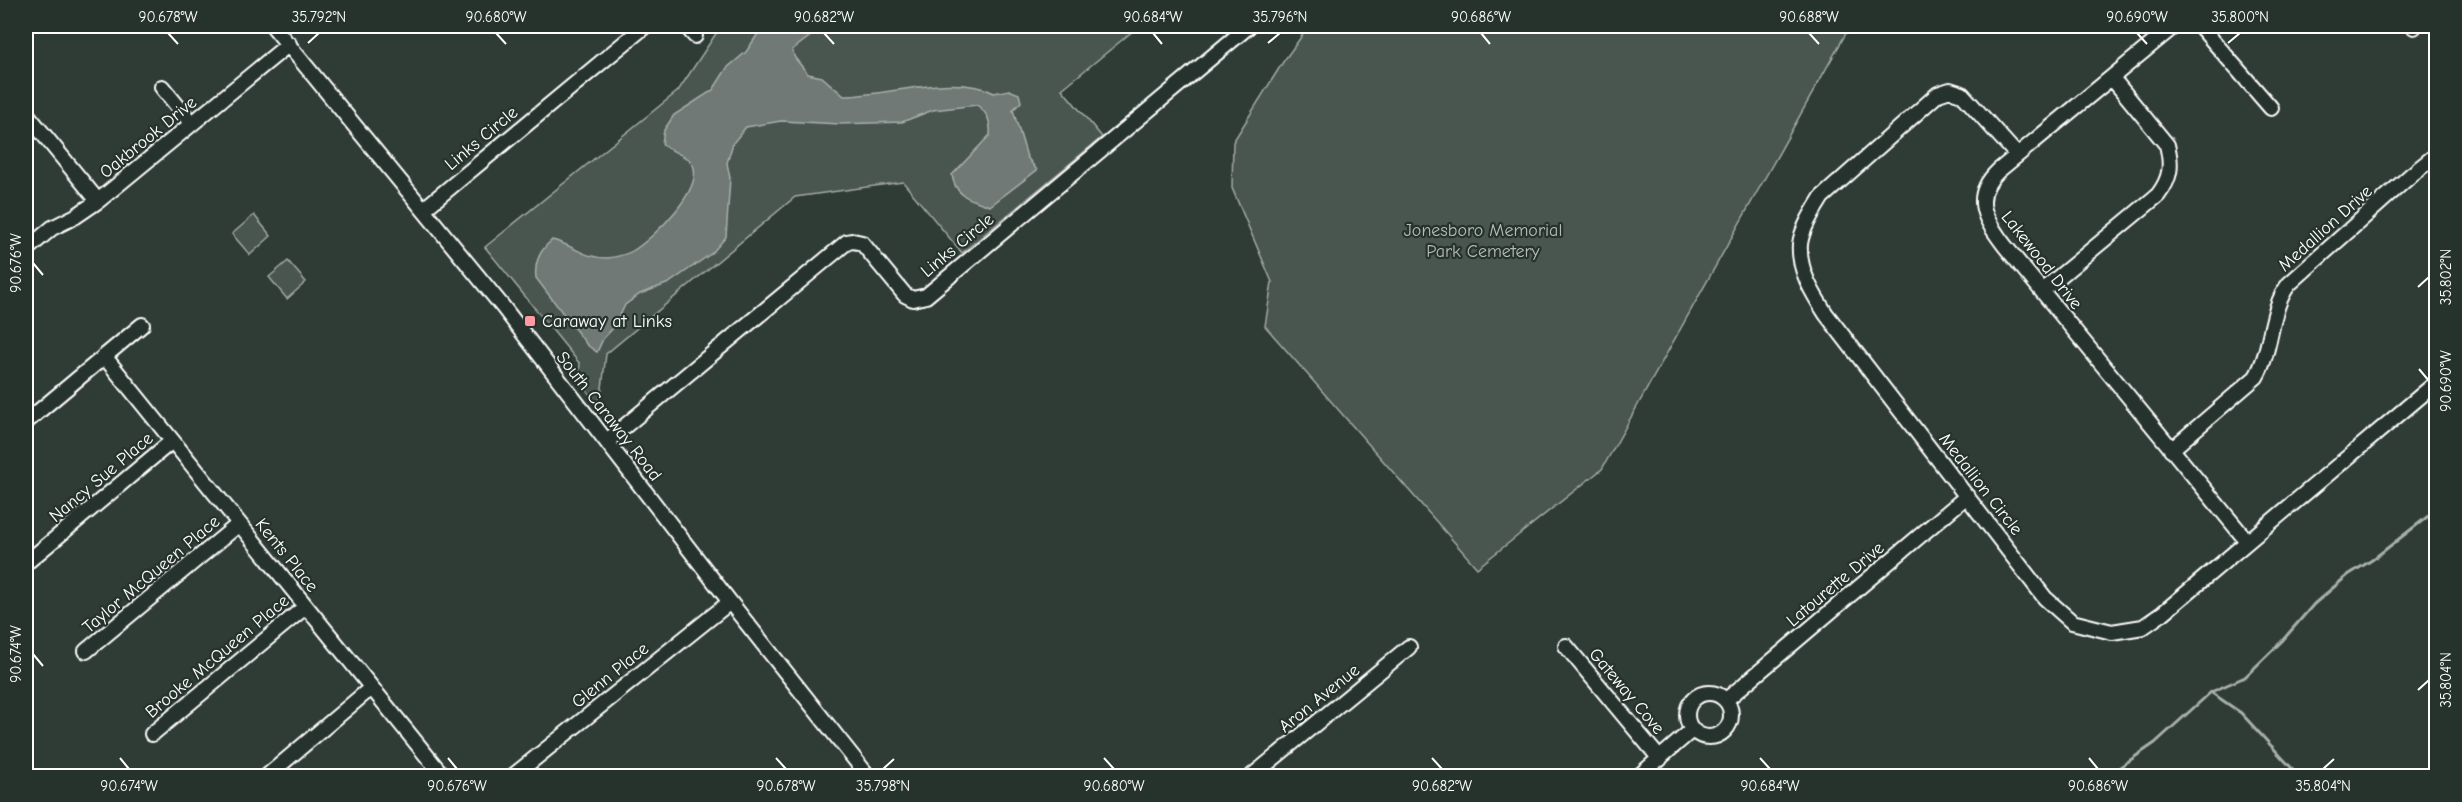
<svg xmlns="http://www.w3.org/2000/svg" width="2462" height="802" font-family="'Comic Neue',sans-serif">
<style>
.green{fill:#4a544f;stroke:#a4aaa7;stroke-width:1.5}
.water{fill:#707975;stroke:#a9afac;stroke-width:1.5}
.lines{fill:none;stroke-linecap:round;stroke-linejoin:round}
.stream{stroke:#a9afac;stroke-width:3}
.minor-casing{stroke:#fff;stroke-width:18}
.minor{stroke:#26332d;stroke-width:14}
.ticks{fill:none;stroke:#fff;stroke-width:2}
.poi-dot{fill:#ff9aa2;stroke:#26332d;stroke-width:2}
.labels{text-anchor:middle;stroke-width:4.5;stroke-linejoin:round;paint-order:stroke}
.street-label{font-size:18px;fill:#fff;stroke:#26332d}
.park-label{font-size:18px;fill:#b7bbb9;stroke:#26332d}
.poi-label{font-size:18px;fill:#fff;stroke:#26332d;text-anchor:start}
.neatline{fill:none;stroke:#fff;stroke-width:2}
.ticks-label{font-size:15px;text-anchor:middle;fill:#fff}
</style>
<rect width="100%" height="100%" fill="#2f3b35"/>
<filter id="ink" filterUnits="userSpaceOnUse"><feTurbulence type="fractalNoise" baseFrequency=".0167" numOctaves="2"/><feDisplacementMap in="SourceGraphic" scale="12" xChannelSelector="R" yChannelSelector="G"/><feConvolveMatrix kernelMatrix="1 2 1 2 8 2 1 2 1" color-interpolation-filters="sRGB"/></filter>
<g filter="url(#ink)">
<path class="green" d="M721,26H1139L1062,89L1102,137L962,253L903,182L795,197L606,354L601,397L596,402L578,380L580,364L485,247L678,91Z
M1309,26H1850L1602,469L1477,568L1265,326L1272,282L1232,188L1233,142L1283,62Z
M254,215L271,236L250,255L232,234Z
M288,261L306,282L287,299L269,277Z"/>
<path class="water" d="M763,26H837L812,35L792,50L795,58L808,74L822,77L844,96C888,96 956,72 994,93L1009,90L1019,94L1021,102L1013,110L1027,157L1037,170L990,206C971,199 956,198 952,175L990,135C991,121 988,114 977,105L933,110L902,122L840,124L781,121L746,127L733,143L727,163L730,178L726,237L712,253L669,283L640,294L625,305L615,326L603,339L597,352L587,345L536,278C534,263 540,250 552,240C574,245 582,258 608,258C615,257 628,254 634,250C654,237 706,188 692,163C689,157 670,151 662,144L664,130L674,115L713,90L727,68L746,52Z"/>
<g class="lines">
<path class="stream" d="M2212,693L2241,713L2299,776
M2107,776L2155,743L2211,692L2245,677L2282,641L2314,604L2348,575L2372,560L2436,510"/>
<g class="minor-casing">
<path id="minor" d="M273,26L503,307L730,602L868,776
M686,26L695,36
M2174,26L1998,171C1970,198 1986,221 2005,246L2247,541
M2200,26L2271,108
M2414,26V27
M162,87L192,124
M26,113L98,201
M2017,155L1962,94L1950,90L1938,94L1822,197C1814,210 1802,228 1800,244C1798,270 1813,294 1826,314L2045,598L2072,622L2112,632L2143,627L2163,613L2436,383
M424,209L645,26
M26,250L52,228L76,216L98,201L289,44
M2042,291L2158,195C2171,178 2172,165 2167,145L2112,78
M104,356L443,776
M26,422L142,325
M607,441L847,242L853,241L862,243L905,295L913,299L926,296L1249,26
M2171,450L2256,377C2273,348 2269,310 2289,284L2411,175L2436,155
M26,563L172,441
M1566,646L1660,759
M86,651L239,524
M1687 715a22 22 0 1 1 44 0a22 22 0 1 1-44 0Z
M1726,700L1967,496
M152,734L305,607
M267,776L371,688
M513,776L730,602
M1252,776L1409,647
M1639,776L1692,730"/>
</g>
<use href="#minor" class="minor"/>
</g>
</g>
<path class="ticks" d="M168,33L178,44M496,33L506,44M824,33L834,44M1153,33L1162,44M1481,33L1490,44M1809,33L1819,44M2137,33L2147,44M308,43L319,33M1268,43L1280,33M2228,43L2240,33M33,263L43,275M2418,287L2429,277M2419,369L2429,381M33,654L43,666M2418,690L2429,680M120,758L129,769M448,758L457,769M776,758L786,769M1104,758L1114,769M1432,758L1442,769M1760,758L1770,769M2089,758L2098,769M883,769L894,759M2323,769L2334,759"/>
<rect class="poi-dot" x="524" y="315" width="12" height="12" rx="3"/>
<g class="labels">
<g class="street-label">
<text transform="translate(148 137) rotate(-39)" y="6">Oakbrook Drive</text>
<text transform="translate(481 138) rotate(-40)" y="6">Links Circle</text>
<text transform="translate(2325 228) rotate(-42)" y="6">Medallion Drive</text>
<text transform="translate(957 245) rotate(-40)" y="6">Links Circle</text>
<text transform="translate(2042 260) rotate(52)" y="6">Lakewood Drive</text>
<text transform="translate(609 416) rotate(52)" y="6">South Caraway Road</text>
<text transform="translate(101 477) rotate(-40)" y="6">Nancy Sue Place</text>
<text transform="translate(1981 484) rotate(52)" y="6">Medallion Circle</text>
<text transform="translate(287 555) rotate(51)" y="6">Kents Place</text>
<text transform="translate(151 574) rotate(-40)" y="6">Taylor McQueen Place</text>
<text transform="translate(1835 584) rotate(-40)" y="6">Latourette Drive</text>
<text transform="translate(217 656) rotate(-40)" y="6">Brooke McQueen Place</text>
<text transform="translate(610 675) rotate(-39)" y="6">Glenn Place</text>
<text transform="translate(1627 691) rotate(50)" y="6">Gateway Cove</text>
<text transform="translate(1319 698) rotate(-39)" y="6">Aron Avenue</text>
</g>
<g class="park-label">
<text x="1483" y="236">Jonesboro Memorial<tspan x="1483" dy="21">Park Cemetery</tspan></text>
</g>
<g class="poi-label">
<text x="542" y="327">Caraway at Links</text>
</g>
</g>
<rect width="2462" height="802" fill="none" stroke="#26332d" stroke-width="66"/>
<rect x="33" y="33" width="2396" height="736" class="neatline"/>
<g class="ticks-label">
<text x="168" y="22">90.678°W</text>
<text x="319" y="22">35.792°N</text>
<text x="496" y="22">90.680°W</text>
<text x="824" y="22">90.682°W</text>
<text x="1153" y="22">90.684°W</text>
<text x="1280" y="22">35.796°N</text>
<text x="1481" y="22">90.686°W</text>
<text x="1809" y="22">90.688°W</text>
<text x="2137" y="22">90.690°W</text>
<text x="2240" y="22">35.800°N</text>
<text transform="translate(16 263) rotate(-90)" y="5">90.676°W</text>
<text transform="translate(2446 277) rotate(-90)" y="5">35.802°N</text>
<text transform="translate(2446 381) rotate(-90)" y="5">90.690°W</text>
<text transform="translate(16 654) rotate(-90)" y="5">90.674°W</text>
<text transform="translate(2446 680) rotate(-90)" y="5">35.804°N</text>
<text x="129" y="791">90.674°W</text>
<text x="457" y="791">90.676°W</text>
<text x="786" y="791">90.678°W</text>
<text x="883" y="791">35.798°N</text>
<text x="1114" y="791">90.680°W</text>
<text x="1442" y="791">90.682°W</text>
<text x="1770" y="791">90.684°W</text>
<text x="2098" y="791">90.686°W</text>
<text x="2323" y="791">35.804°N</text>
</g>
</svg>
